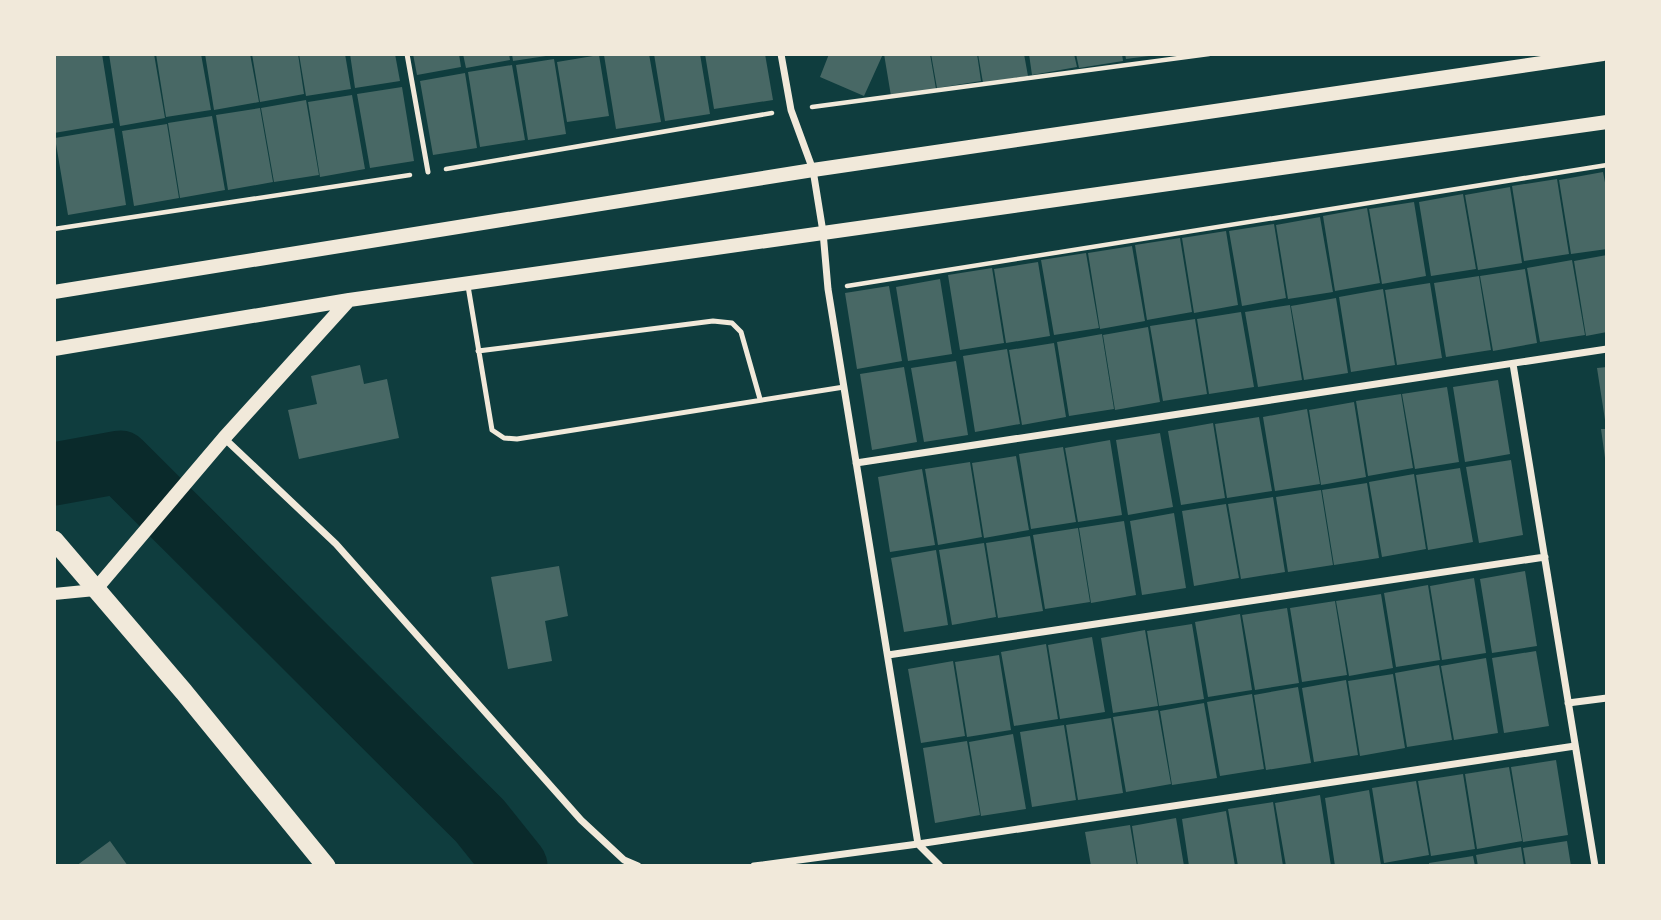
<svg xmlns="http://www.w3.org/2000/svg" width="1661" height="920" font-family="'PT Sans Narrow',sans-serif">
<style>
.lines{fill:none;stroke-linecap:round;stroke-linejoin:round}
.river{stroke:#0a2a2b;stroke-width:63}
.building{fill:#486865}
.path{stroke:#f1e9da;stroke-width:4.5}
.service{stroke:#f1e9da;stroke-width:5}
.minor{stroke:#f1e9da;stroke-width:7}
.tertiary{stroke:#f1e9da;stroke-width:12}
.secondary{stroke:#f1e9da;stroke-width:14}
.trunk{stroke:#f1e9da;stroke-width:19}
</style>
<rect width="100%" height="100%" fill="#0f3d3e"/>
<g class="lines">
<path class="river" d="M54,474L120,462L480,821L516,866"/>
</g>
<path class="building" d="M54,54H102L113,123L54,133Z
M109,54H154L165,118L120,126Z
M156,54H201L211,110L166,117Z
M205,54H250L259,102L214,110Z
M252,54H298L304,94L260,102Z
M299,54H345L351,89L306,96Z
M350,54H395L400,81L355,88Z
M413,54H459L461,67L417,75Z
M463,54H509L510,60L466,68Z
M512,54H546V56L513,61Z
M649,54L661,122L616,129L604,55Z
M654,54H700L710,114L665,121Z
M705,54H765L773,100L714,109Z
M829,54H883L864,96L820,77Z
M884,54H930L936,89L891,96Z
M931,54H977L981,81L937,88Z
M978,54H1024L1028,76L983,83Z
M1029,54H1074L1077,67L1032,75Z
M1076,54H1122L1123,61L1079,68Z
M1125,54H1148L1149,56L1126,59Z
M599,55L609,116L567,122L557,62Z
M554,59L566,134L528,140L516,65Z
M512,65L525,140L480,147L468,72Z
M465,73L477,148L433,155L420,81Z
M402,87L414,161L370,168L357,94Z
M352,95L365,169L320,177L308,102Z
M306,100L319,175L274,182L261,108Z
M260,108L273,182L228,190L216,115Z
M212,116L225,190L180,198L168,123Z
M167,124L179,198L134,206L122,131Z
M114,128L126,205L68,215L55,138Z
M1603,172L1607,193V249L1571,254L1559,180Z
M1557,179L1569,254L1524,261L1512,186Z
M1510,187L1522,263L1478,270L1465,195Z
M1463,194L1476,269L1431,276L1419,202Z
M1414,202L1426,276L1382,284L1369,209Z
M1367,208L1380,283L1335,291L1323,216Z
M1320,217L1333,292L1288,299L1276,225Z
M1274,224L1286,298L1242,306L1229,231Z
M1226,231L1238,305L1194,313L1182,238Z
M1180,238L1192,312L1147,320L1135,245Z
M1132,246L1145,321L1100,329L1088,253Z
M1086,253L1099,328L1054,335L1041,260Z
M1607,255V332L1586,336L1574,261Z
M1572,260L1585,335L1540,342L1527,268Z
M1038,262L1050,336L1006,343L994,269Z
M992,268L1004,343L960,350L948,275Z
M1525,269L1537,343L1493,351L1480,276Z
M1479,276L1491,350L1446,357L1434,283Z
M940,279L952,354L908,361L896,287Z
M1430,283L1442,358L1397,365L1385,290Z
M889,286L902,361L857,369L845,293Z
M1383,289L1395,365L1351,372L1339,297Z
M1336,298L1348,373L1304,380L1291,306Z
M1290,305L1302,380L1258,387L1245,312Z
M1241,312L1254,387L1209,394L1197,319Z
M1195,319L1207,394L1163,401L1150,326Z
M1148,327L1160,402L1115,410L1103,335Z
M1102,334L1114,409L1069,416L1057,342Z
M1054,343L1066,417L1022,425L1009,350Z
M1007,349L1020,424L975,432L963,356Z
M956,361L968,435L924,442L911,368Z
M360,365L364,384L387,379L399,438L299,459L288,410L317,404L311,376Z
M904,367L917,442L872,450L860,374Z
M1607,367V420H1605L1597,368Z
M1498,380L1510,454L1465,462L1453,387Z
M1447,387L1459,462L1415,469L1402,394Z
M1401,394L1413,468L1368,476L1356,401Z
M1354,402L1366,477L1321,485L1309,410Z
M1307,409L1320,484L1275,491L1263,417Z
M1259,417L1272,491L1227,498L1215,424Z
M1213,423L1225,498L1181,505L1168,431Z
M1601,429H1607V458H1605Z
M1160,433L1173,507L1128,515L1116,440Z
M1110,440L1122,515L1078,522L1065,448Z
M1063,447L1076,522L1031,529L1019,454Z
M1016,456L1029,530L984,538L972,463Z
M1511,460L1523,535L1479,543L1466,467Z
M970,462L982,537L938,545L925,469Z
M1460,468L1473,542L1428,550L1416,475Z
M922,469L935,545L890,552L878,477Z
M1414,474L1426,549L1382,557L1369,482Z
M1367,483L1379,558L1334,565L1322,490Z
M1321,490L1333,565L1288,572L1276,497Z
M1273,497L1285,572L1241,579L1228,504Z
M1226,504L1239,578L1194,586L1182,511Z
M1174,513L1186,588L1142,595L1130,521Z
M1124,521L1136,595L1091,603L1079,528Z
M1078,528L1090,602L1045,609L1033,535Z
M1030,536L1043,611L998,618L986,543Z
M984,543L996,617L952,625L939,550Z
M936,550L948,625L904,632L891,558Z
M559,566L568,616L545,621L552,661L508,669L491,577Z
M1525,571L1537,646L1492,653L1480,579Z
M1474,578L1486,653L1442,660L1430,586Z
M1428,585L1440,660L1396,667L1384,593Z
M1381,594L1393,668L1349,676L1336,601Z
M1335,601L1347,675L1302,682L1290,608Z
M1287,608L1299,683L1255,690L1242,615Z
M1240,614L1252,690L1208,697L1195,622Z
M1192,624L1204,699L1159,706L1147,631Z
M1145,630L1158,706L1113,713L1101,638Z
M1092,637L1105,712L1060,719L1048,645Z
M1046,644L1058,719L1014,726L1001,652Z
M1536,651L1549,726L1504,733L1492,658Z
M999,655L1011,730L967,737L955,662Z
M1486,658L1498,733L1454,740L1441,666Z
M953,661L965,736L921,743L908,669Z
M1439,665L1452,740L1407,747L1395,673Z
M1393,674L1405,748L1360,756L1348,681Z
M1346,680L1358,755L1314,762L1302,688Z
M1298,687L1311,763L1266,770L1254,695Z
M1252,694L1264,769L1220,776L1207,702Z
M1204,703L1217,778L1172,785L1160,711Z
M1158,710L1171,784L1126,792L1113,717Z
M1111,718L1123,793L1078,800L1066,725Z
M1064,725L1076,800L1032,807L1020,732Z
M1013,734L1026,809L981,816L969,742Z
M967,741L980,815L935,823L923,748Z
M1556,760L1568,835L1523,842L1511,767Z
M1509,767L1522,841L1477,849L1465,774Z
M1463,774L1475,849L1431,856L1418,781Z
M1416,781L1429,855L1384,863L1372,788Z
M1369,790L1381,865L1335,866L1325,798Z
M1320,795L1331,866H1286L1275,803Z
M1273,802L1283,866H1238L1228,809Z
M1226,811L1235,866H1189L1182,819Z
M1176,818L1184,866H1138L1132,826Z
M1130,825L1137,866H1091L1085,832Z
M110,841L128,866H76Z
M1567,841L1571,866H1526L1523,848Z
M1521,847L1524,866H1478L1476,855Z
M1473,856L1475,866H1429V863Z"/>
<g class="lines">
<path class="path" d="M812,107L1209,54
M446,169L772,113
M54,229L410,175
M847,286L1607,165"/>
<path class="service" d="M407,54L428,172
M468,286L492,430L504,438L517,439L844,387
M478,351L713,321L732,323L741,332L760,399"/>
<path class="minor" d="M781,54L791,110L813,170L823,232L828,289L918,844
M1513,364L1595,866
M224,438L336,544L581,820L624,860L638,866
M856,463L1607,349
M888,655L1545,557
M1568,703L1607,698
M918,844L940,866
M754,866L918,844L1575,746"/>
<path class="tertiary" d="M54,594L95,590"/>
<path class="secondary" d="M54,292L813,170L1603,54
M54,349L349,300L1607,122
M95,590L224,438L349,300"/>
<path class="trunk" d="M54,540L184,692L326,866"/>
</g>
<rect width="1661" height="920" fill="none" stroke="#f1e9da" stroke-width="112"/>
</svg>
